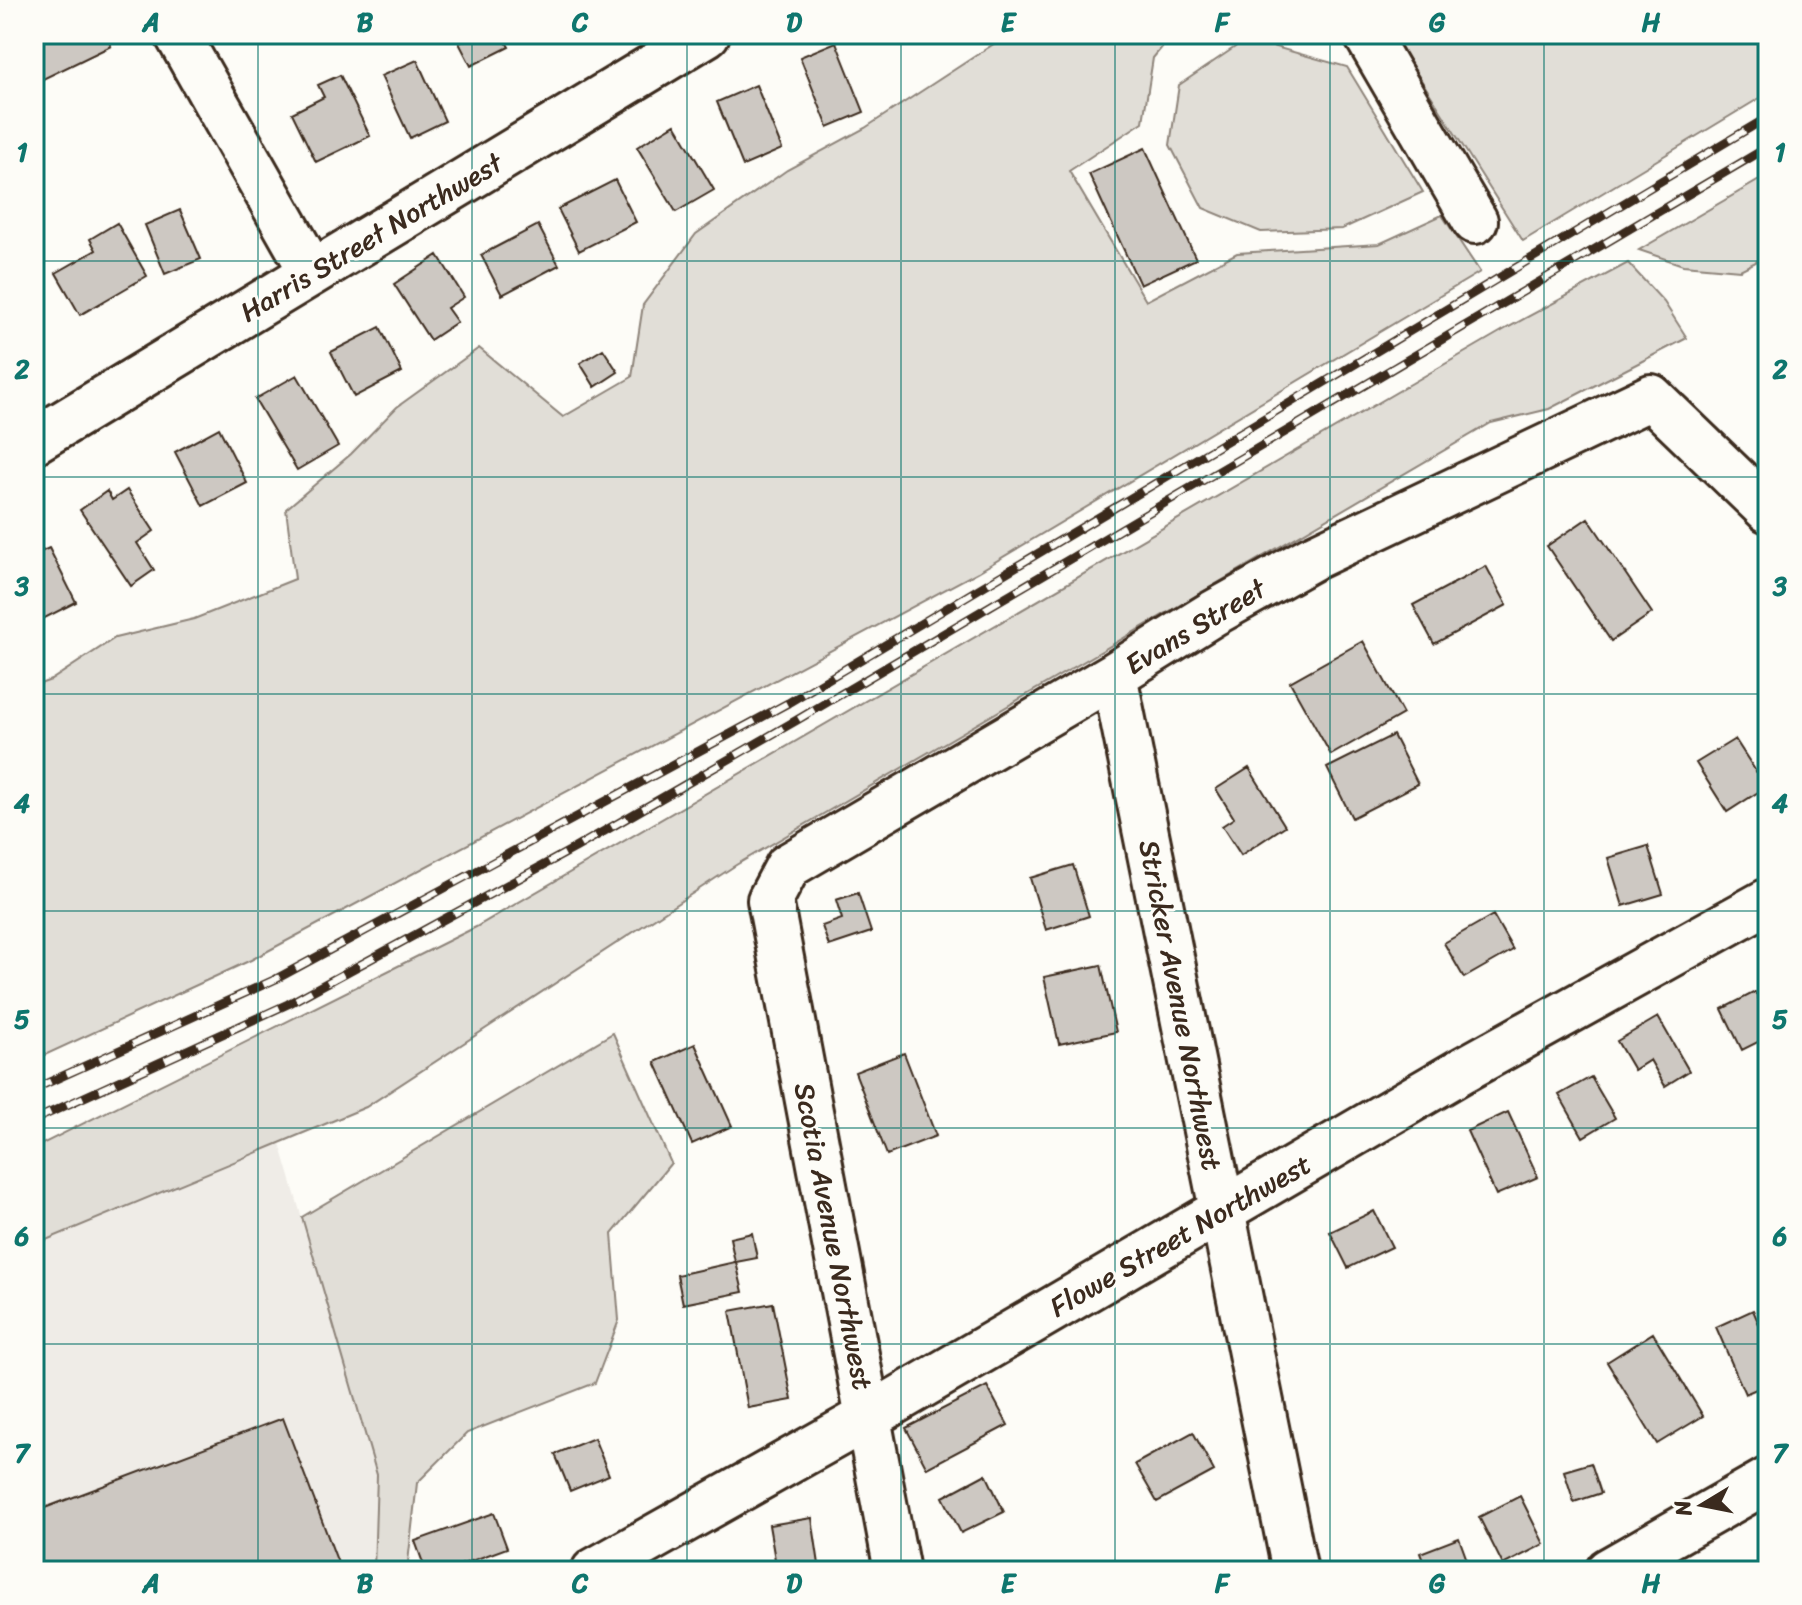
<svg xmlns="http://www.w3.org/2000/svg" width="1802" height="1605" font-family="Sriracha,sans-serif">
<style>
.built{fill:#efece7}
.green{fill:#e1ded7;stroke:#8e847a;stroke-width:2}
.building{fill:#cdc8c2;stroke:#3b2a1e;stroke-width:2}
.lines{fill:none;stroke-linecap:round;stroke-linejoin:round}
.minor-casing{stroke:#3b2a1e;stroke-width:50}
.minor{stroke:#fdfcf7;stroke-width:44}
.rail-casing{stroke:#3b2a1e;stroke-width:9}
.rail{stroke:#fdfcf7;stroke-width:6;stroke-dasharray:18;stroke-linecap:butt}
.grid{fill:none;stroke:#0f766e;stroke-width:2;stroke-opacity:0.55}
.labels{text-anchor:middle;stroke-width:6;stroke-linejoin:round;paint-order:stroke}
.street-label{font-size:28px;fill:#3b2a1e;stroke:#fdfcf7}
.neatline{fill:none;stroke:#0f766e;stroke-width:3}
.grid-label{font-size:26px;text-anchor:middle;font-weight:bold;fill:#0f766e}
</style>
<rect width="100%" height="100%" fill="#fdfcf7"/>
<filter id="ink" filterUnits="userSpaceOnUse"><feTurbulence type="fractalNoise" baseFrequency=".0125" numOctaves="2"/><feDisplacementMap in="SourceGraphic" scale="16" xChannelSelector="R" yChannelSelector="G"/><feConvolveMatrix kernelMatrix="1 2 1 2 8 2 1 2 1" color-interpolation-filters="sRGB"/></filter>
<g filter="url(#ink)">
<path class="built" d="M280,1143L377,1475L374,1571H34V1245Z"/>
<path class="green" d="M1009,34H1173L1153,58L1143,122L1069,171L1146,301L1237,253L1379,244L1442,215L1480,272L978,572L251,960L34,1060V686L51,680L115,638L194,619L295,579L286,509L351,454L397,407L479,348L563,417L632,377L643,305L696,234L787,170L865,128Z
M1392,34H1768V93L1523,241Z
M1247,39L1347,67L1423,192L1342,229L1261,232L1203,208L1170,145L1179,85Z
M1768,175V256L1740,270L1683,265L1639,250Z
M1628,263L1664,302L1687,338L1549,409L1491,423L736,865L366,1107L34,1245V1148L476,927L1507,328Z
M613,1033L671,1163L612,1234L619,1320L595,1383L467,1433L417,1483L407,1571H374L377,1475L302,1217Z"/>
<path class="building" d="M34,34H105L111,46L41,80L34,65Z
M476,34H502L509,47L471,66L459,43Z
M836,42L864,112L828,127L800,57Z
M417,60L445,121L410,138L381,76Z
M340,75L370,136L316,162L292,113L324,97L318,85Z
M756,85L782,149L743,166L717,102Z
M675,124L714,190L676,212L637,147Z
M1145,148L1196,259L1140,285L1089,174Z
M615,180L636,222L579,251L558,209Z
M180,210L201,259L165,274L145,225Z
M117,223L147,276L80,315L56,273L96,250L90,239Z
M538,225L559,265L502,295L481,255Z
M438,255L464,297L447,308L457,322L430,340L394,284Z
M34,318L42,332L34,337Z
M380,327L402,372L354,397L331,352Z
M603,349L618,372L595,387L580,363Z
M297,375L338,446L297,470L255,399Z
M219,428L247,483L203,506L175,452Z
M127,490L154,531L137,543L154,570L131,586L80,510L107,491L112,500Z
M1588,518L1652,613L1611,641L1547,546Z
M49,548L76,602L35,623L34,555Z
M1486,566L1507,605L1434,644L1413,605Z
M1363,641L1403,714L1331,755L1290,682Z
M1393,735L1418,784L1352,818L1327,768Z
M1735,739L1766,787L1727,812L1696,763Z
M1249,768L1285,826L1241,855L1222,826L1234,818L1216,789Z
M1648,846L1663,894L1623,906L1608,858Z
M1073,865L1089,916L1046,930L1030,878Z
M858,893L871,932L829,946L822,926L842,919L836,900Z
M1493,915L1513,950L1464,978L1444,943Z
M1101,965L1116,1032L1059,1044L1044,977Z
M1755,992L1768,1017V1037L1742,1050L1722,1009Z
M1658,1017L1689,1071L1665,1086L1650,1060L1634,1070L1617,1041Z
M695,1044L732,1126L692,1144L655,1062Z
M904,1053L936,1136L887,1155L855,1072Z
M1591,1077L1615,1118L1583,1137L1559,1095Z
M1508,1112L1538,1177L1496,1195L1467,1131Z
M1374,1211L1392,1247L1348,1268L1330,1232Z
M752,1233L757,1258L736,1262L743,1292L683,1304L677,1275L735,1262L730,1238Z
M773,1303L792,1400L748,1408L730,1311Z
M1753,1310L1768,1345V1384L1745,1394L1716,1327Z
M1653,1333L1703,1416L1657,1444L1607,1362Z
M987,1386L1008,1425L927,1468L906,1428Z
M283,1418L341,1571H34V1512Z
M1193,1432L1214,1471L1157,1502L1135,1464Z
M594,1438L609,1475L570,1491L555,1454Z
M1591,1463L1601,1493L1574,1502L1564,1471Z
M986,1474L1004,1512L961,1533L943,1497Z
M1520,1496L1544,1544L1503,1565L1479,1517Z
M494,1513L507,1548L444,1571H426L415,1541Z
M812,1518L820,1571H777L769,1525Z
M1459,1538L1471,1571H1427L1420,1553Z"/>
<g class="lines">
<g class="minor-casing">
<path id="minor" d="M177,34L312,272
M1366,34L1475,221
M34,441L707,34
M1114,675L1295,1571
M594,1571L868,1417L1461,1071L1768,901
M897,1571L770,900L788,866L1114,675L1212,614L1312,558L1651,397L1768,510
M1608,1571L1768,1480"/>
</g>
<use href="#minor" class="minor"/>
<g class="rail-casing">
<path id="rail" d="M34,1089L276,979L788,703L1768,117
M34,1120L288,1004L575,848L797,720L1768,147"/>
</g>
<use href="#rail" class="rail"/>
</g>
</g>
<path class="grid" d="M258,34V1571M472,34V1571M687,34V1571M901,34V1571M1115,34V1571M1330,34V1571M1544,34V1571M34,261H1768M34,477H1768M34,694H1768M34,911H1768M34,1128H1768M34,1344H1768"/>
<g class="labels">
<g class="street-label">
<text transform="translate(371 237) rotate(-31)" y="10">Harris Street Northwest</text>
<text transform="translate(1195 626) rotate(-31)" y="10">Evans Street</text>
<text transform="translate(1181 1005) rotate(79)" y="10">Stricker Avenue Northwest</text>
<text transform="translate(1180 1235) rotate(-30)" y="10">Flowe Street Northwest</text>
<text transform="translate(834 1236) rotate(79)" y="10">Scotia Avenue Northwest</text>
</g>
</g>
<rect width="1802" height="1605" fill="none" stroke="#fdfcf7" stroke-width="88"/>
<g transform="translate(1702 1505) rotate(260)" stroke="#fdfcf7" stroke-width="6" paint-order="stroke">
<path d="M0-6L14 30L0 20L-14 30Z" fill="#3b2a1e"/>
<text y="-12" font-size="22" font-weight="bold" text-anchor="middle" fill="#3b2a1e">N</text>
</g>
<rect x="44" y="44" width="1714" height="1517" class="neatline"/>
<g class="grid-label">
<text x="151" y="31">A</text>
<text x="365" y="31">B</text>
<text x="580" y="31">C</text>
<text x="794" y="31">D</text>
<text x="1008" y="31">E</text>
<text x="1222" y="31">F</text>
<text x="1437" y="31">G</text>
<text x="1651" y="31">H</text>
<text x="22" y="161">1</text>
<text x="1780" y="161">1</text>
<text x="22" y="378">2</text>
<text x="1780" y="378">2</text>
<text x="22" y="595">3</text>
<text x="1780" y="595">3</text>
<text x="22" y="812">4</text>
<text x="1780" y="812">4</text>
<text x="22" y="1028">5</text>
<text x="1780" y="1028">5</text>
<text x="22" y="1245">6</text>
<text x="1780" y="1245">6</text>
<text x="22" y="1462">7</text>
<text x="1780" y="1462">7</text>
<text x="151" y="1592">A</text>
<text x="365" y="1592">B</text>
<text x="580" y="1592">C</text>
<text x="794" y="1592">D</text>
<text x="1008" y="1592">E</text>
<text x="1222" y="1592">F</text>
<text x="1437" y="1592">G</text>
<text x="1651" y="1592">H</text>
</g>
</svg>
